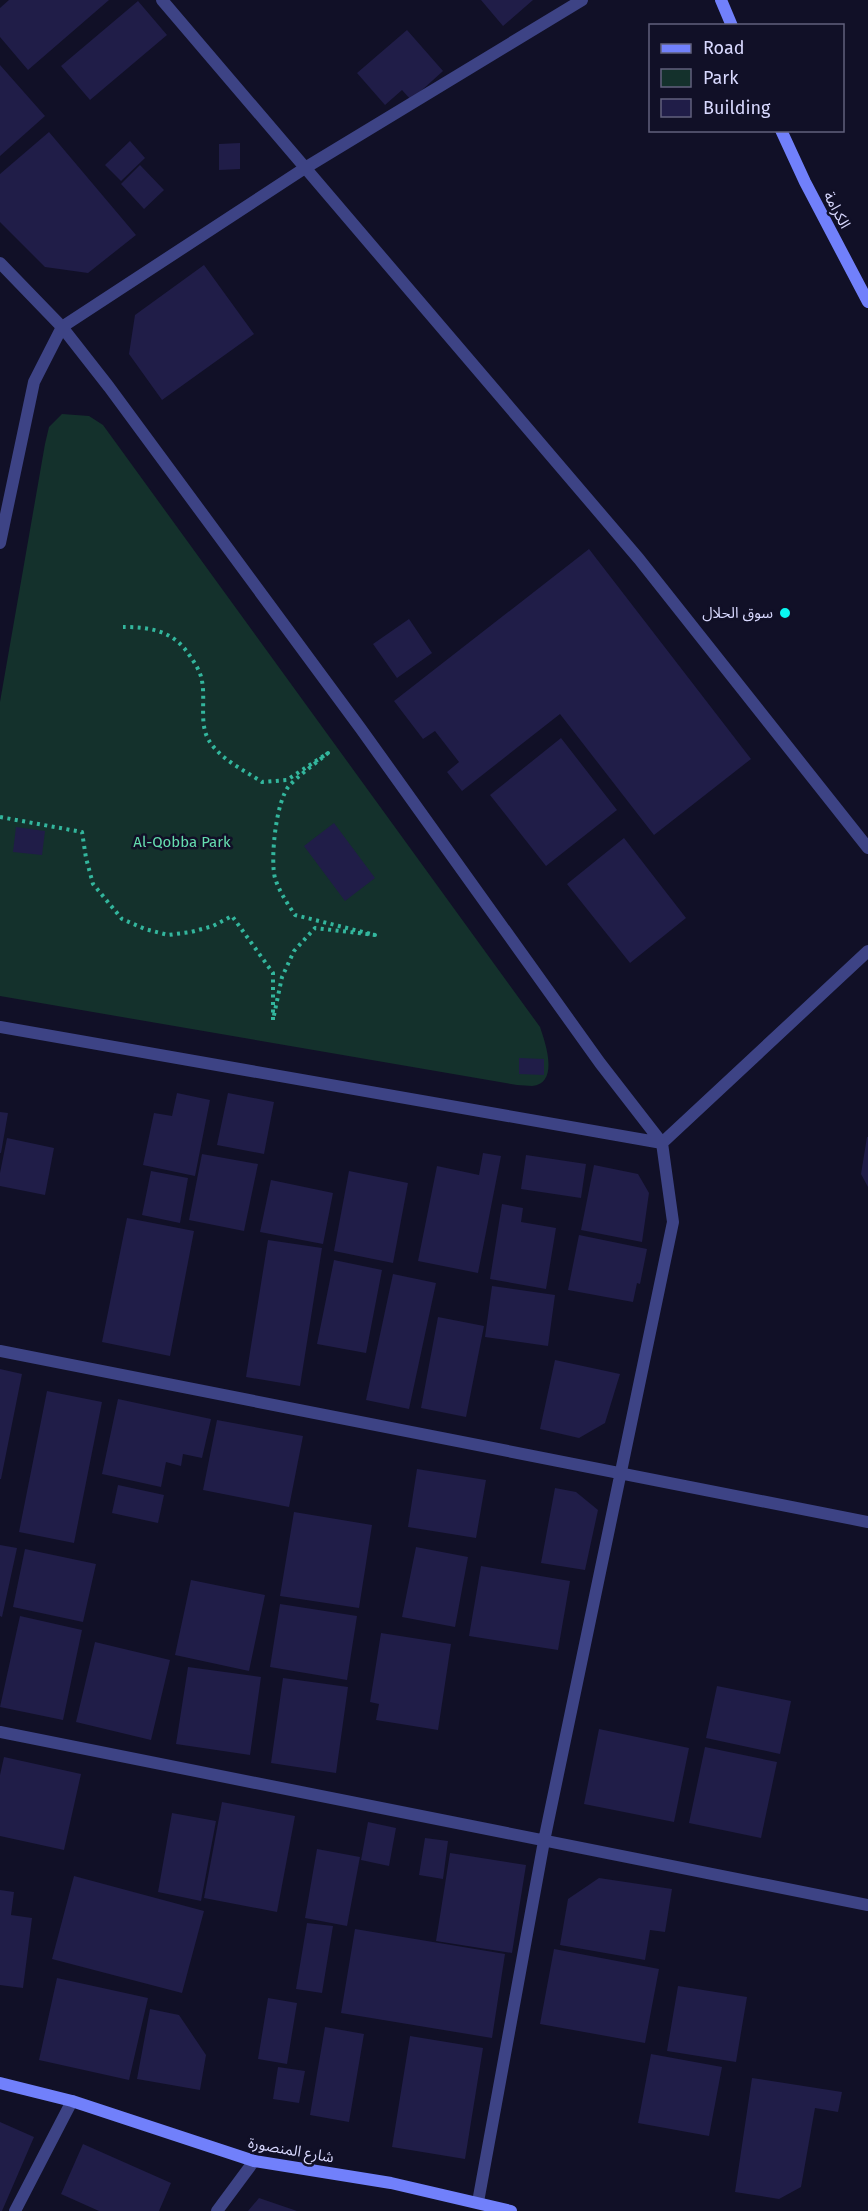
<svg xmlns="http://www.w3.org/2000/svg" width="868" height="2211" font-family="'Fira Sans','Noto Sans Arabic',sans-serif">
<style>
.green{fill:#14312c}
.building{fill:#201d48}
.lines{fill:none;stroke-linecap:round;stroke-linejoin:round}
.path{stroke:#33b69d;stroke-width:4;stroke-dasharray:3 4.5;stroke-linecap:butt}
.minor{stroke:#3d4385;stroke-width:12}
.secondary{stroke:#7180fb;stroke-width:12}
.poi-dot{fill:#09f8f1;stroke:#111027;stroke-width:2}
.labels{text-anchor:middle;stroke-width:5;stroke-linejoin:round;paint-order:stroke}
.street-label{font-size:15px;fill:#d8d8fe;stroke:#111027}
.poi-label{font-size:15px;fill:#d8d8fe;stroke:#111027;text-anchor:end}
.park-label{font-size:15px;fill:#65ddaf;stroke:#111027}
</style>
<rect width="100%" height="100%" fill="#111027"/>
<path class="green" d="M62,414L89,416L103,425L540,1027C545,1042 560,1083 532,1086C528,1086 522,1085 517,1085L0,996V702L45,444L49,427Z"/>
<path class="building" d="M9,0H109L28,70L0,37V8Z
M481,0H533L503,26Z
M138,1L167,35L90,100L61,66Z
M407,30L443,71L411,100L402,90L385,105L357,73Z
M0,65L45,116L0,156Z
M49,132L136,235L88,273L45,267L0,222V174Z
M130,141L145,158L121,181L105,165Z
M240,143V169L219,170V144Z
M140,165L164,190L144,209L121,184Z
M204,265L254,334L162,400L129,354L135,315Z
M589,549L751,759L654,835L560,714L462,791L447,772L459,762L435,731L423,739L394,701Z
M409,619L432,653L397,678L373,644Z
M561,738L617,810L546,866L490,795Z
M334,823L375,878L345,901L304,846Z
M16,827L45,831L42,855L13,852Z
M624,838L686,918L630,963L567,884Z
M519,1058L544,1059V1075L519,1074Z
M177,1093L210,1100L195,1176L143,1165L154,1113L172,1116Z
M228,1093L274,1102L264,1154L217,1145Z
M0,1112L8,1113L1,1153H0Z
M867,1137H868V1187L861,1174Z
M7,1138L54,1148L45,1195L0,1186V1173Z
M483,1153L501,1156L478,1273L418,1261L437,1166L479,1175Z
M202,1154L258,1164L244,1231L189,1220Z
M526,1155L586,1164L581,1198L521,1189Z
M594,1165L638,1174L649,1193L642,1242L581,1230Z
M151,1171L188,1178L180,1223L142,1215Z
M349,1171L408,1183L393,1263L334,1251Z
M271,1180L333,1193L323,1244L260,1232Z
M502,1204L523,1208L521,1222L556,1228L546,1289L490,1279Z
M127,1218L194,1231L170,1356L102,1342Z
M579,1235L647,1249L640,1284L637,1283L633,1302L568,1290Z
M268,1240L322,1248L300,1386L246,1377Z
M334,1260L382,1270L366,1353L317,1344Z
M393,1274L436,1283L409,1409L366,1400Z
M492,1286L555,1295L548,1346L485,1337Z
M438,1317L484,1326L466,1417L421,1408Z
M555,1360L620,1374L605,1423L579,1438L540,1429Z
M0,1369L22,1374L1,1479H0Z
M47,1391L102,1402L74,1543L19,1532Z
M118,1399L211,1419L202,1458L183,1454L181,1466L166,1462L161,1487L102,1474Z
M217,1420L303,1436L289,1507L203,1490Z
M417,1469L486,1480L476,1538L408,1527Z
M118,1485L164,1495L158,1523L112,1513Z
M555,1488L576,1492L598,1510L585,1570L541,1563Z
M294,1512L372,1525L359,1608L280,1596Z
M0,1545L17,1548L2,1617L0,1616Z
M416,1547L468,1557L455,1627L402,1617Z
M25,1549L96,1564L83,1622L13,1607Z
M481,1566L570,1581L558,1650L469,1636Z
M191,1580L265,1595L249,1671L175,1655Z
M280,1604L357,1616L347,1680L270,1667Z
M20,1616L82,1630L63,1720L0,1707Z
M381,1633L451,1644L438,1730L376,1720L379,1704L370,1702Z
M95,1642L170,1660L151,1740L76,1722Z
M188,1667L261,1677L250,1755L176,1744Z
M283,1678L348,1687L336,1773L271,1763Z
M717,1686L791,1701L780,1754L706,1738Z
M599,1729L689,1748L674,1822L584,1804Z
M705,1747L777,1762L761,1838L689,1823Z
M4,1757L81,1774L64,1850L0,1836V1775Z
M222,1802L295,1816L277,1912L204,1898Z
M172,1813L216,1821L201,1901L158,1892Z
M368,1822L396,1828L389,1866L361,1860Z
M425,1838L448,1841L443,1879L419,1875Z
M317,1849L360,1857L347,1926L305,1918Z
M450,1853L526,1865L512,1953L436,1941Z
M74,1876L204,1911L182,1993L52,1959Z
M599,1878L672,1889L665,1932L650,1930L645,1960L560,1945L568,1899Z
M0,1890L14,1892L11,1915L32,1918L23,1988L0,1985Z
M307,1923L333,1926L322,1993L296,1989Z
M355,1929L505,1954L492,2038L341,2013Z
M554,1949L659,1969L645,2043L540,2024Z
M57,1978L148,1998L129,2080L39,2060Z
M678,1986L747,1997L736,2062L667,2051Z
M268,1998L297,2003L287,2064L258,2059Z
M150,2009L179,2015L206,2055L200,2090L137,2079Z
M325,2027L364,2034L349,2122L310,2115Z
M410,2036L483,2048L465,2159L392,2147Z
M651,2054L722,2067L709,2136L638,2123Z
M278,2067L305,2071L299,2103L273,2099Z
M752,2078L842,2092L838,2112L815,2108L801,2187L779,2199L735,2192Z
M0,2122L34,2137L2,2211H0Z
M83,2144L171,2183L159,2211H99L61,2194Z
M259,2198L297,2211H248Z"/>
<g class="lines">
<path class="path" d="M0,817L82,832L86,858L93,884L122,919L145,929L168,935L191,932L213,926L232,916L273,973V1020L282,977L294,951L315,928L375,935L295,915C287,903 279,891 275,878C270,860 276,801 289,786C300,774 315,764 328,753L287,780L262,782C244,770 211,755 205,731C201,716 205,697 202,681C201,673 195,663 190,656C174,631 151,627 123,627"/>
<path class="minor" d="M162,0L639,559L868,848
M0,263L62,327L109,387L361,729L600,1063L662,1143L673,1222L544,1841L478,2202
M0,543L34,382L62,327L305,168L582,0
M0,1027L662,1143
M662,1143L868,951
M0,1351L868,1522
M0,1732L868,1905
M15,2211L72,2101
M217,2211L254,2161"/>
<path class="secondary" d="M721,0L732,26
M781,130L805,182L868,302
M0,2083L72,2101L254,2161L391,2183L511,2211"/>
</g>
<circle class="poi-dot" cx="785" cy="613" r="6"/>
<g class="labels">
<g class="street-label">
<text transform="translate(837 210) rotate(62)" y="5">الكرامة</text>
<text transform="translate(291 2150) rotate(10)" y="5">شارع المنصورة</text>
</g>
<g class="poi-label">
<text x="773" y="618">سوق الحلال</text>
</g>
<g class="park-label">
<text x="182" y="847">Al-Qobba Park</text>
</g>
</g>
<rect x="649" y="24" width="195" height="108" fill="#111027" stroke="#61607d" stroke-width="1.5"/>
<rect x="661" y="44" width="30" height="9" fill="#7180fb" stroke="#61607d" stroke-width="1.5"/>
<text x="703" y="54" font-size="18" fill="#d8d8fe">Road</text>
<rect x="661" y="69" width="30" height="18" fill="#14312c" stroke="#61607d" stroke-width="1.5"/>
<text x="703" y="84" font-size="18" fill="#d8d8fe">Park</text>
<rect x="661" y="99" width="30" height="18" fill="#201d48" stroke="#61607d" stroke-width="1.5"/>
<text x="703" y="114" font-size="18" fill="#d8d8fe">Building</text>
</svg>
